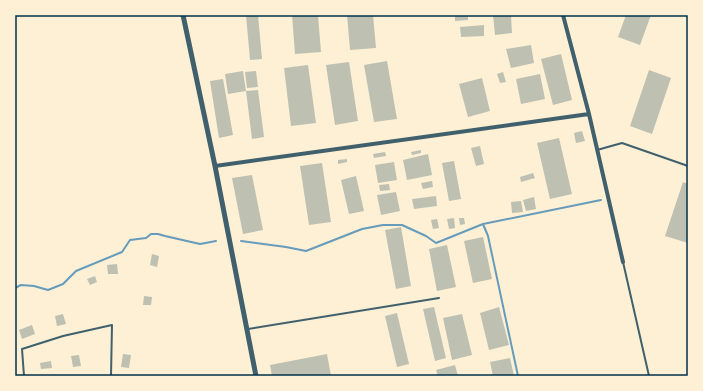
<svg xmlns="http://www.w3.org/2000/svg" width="703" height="391" font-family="'DejaVu Sans',sans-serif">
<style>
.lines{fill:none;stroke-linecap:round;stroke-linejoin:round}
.stream{stroke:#669bbc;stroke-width:2}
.building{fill:#bec0b2}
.service{stroke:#3f606c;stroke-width:2}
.minor{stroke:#3f606c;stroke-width:4}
.tertiary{stroke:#3f606c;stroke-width:5}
.neatline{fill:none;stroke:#003049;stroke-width:1.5}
</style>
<rect width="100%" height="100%" fill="#fdf0d5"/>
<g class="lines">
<path class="stream" d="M241,241L286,247L306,251L362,229L383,225H402L426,236L436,243L483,224
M15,288L21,285L34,286L48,290L63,284L76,271L122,252L130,240L146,238L151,234H158L165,236L200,244L216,241
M518,376L488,236L483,224L601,200"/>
</g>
<path class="building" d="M246,15H258L262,59L250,60Z
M292,15H318L321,52L295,54Z
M347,15H373L376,48L350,50Z
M455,15H468V20L455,21Z
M493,15H511L512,33L495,35Z
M626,15H651L640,45L618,37Z
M484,25V36L461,37L460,27Z
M531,45L534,63L511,68L506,49Z
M561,54L572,100L553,105L541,59Z
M387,61L397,119L374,122L364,65Z
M349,62L358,121L335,125L326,65Z
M308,65L316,123L291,126L284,68Z
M649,70L671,78L652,134L630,126Z
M243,71L246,91L228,94L225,74Z
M256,71L258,87L247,88L245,72Z
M503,72L506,82L500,83L497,74Z
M540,74L545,99L521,104L516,79Z
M482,78L490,111L468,117L459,84Z
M223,79L233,135L219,138L210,81Z
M258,90L264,137L252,139L246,91Z
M582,131L585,141L576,143L574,133Z
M559,138L572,194L550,199L537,143Z
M480,146L484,164L476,166L471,148Z
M421,150V153L412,155L411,152Z
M385,152L386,156L374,158L373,154Z
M428,154L432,175L407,180L403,160Z
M347,159V162L338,164V160Z
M454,161L461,199L449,201L442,163Z
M394,162L397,180L378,183L375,165Z
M322,163L331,222L309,225L300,166Z
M533,173L535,178L521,182L520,177Z
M252,175L263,230L243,234L232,178Z
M356,176L364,211L349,214L341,180Z
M432,181L433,187L423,189L421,183Z
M683,182L688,184V243L665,236Z
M389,184L390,190L380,191L379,185Z
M396,192L400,211L381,215L377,195Z
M436,196L437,206L414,209L412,199Z
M534,197L536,209L526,211L523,200Z
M521,201L523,212L512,213L511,202Z
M454,218L455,228L449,229L447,219Z
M459,218H464L465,224L460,225Z
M437,219L439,228L433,229L431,220Z
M401,227L411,286L396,289L385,230Z
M483,237L492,279L473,283L464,241Z
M447,245L456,287L437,291L429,249Z
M152,254L159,256L157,267L150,265Z
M117,264L118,274H108L107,265Z
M95,276L97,282L90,285L87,279Z
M144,296L152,297L151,305H143Z
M434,307L446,358L435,361L423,309Z
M499,307L509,345L489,350L480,313Z
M397,313L409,364L397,367L385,316Z
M63,314L66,324L57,326L55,316Z
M462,314L472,355L452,360L443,318Z
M32,325L35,334L22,339L19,330Z
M123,354L131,355L129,368L121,367Z
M327,354L331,376H272L270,365Z
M79,355L81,366L73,367L71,356Z
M510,358L514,376H493L490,362Z
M51,361L52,368L41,369L40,363Z
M455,365L458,376H438L436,370Z"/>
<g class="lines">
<path class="service" d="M597,150L622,143L688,166
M623,262L649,376
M248,329L439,298
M24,376L22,349L63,336L112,325L111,376"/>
<path class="minor" d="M563,15L589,114L623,262
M215,166L589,114"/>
<path class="tertiary" d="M183,15L215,166L256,376"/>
</g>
<rect width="703" height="391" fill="none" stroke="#fdf0d5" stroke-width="32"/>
<rect x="16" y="16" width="671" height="359" class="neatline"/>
</svg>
